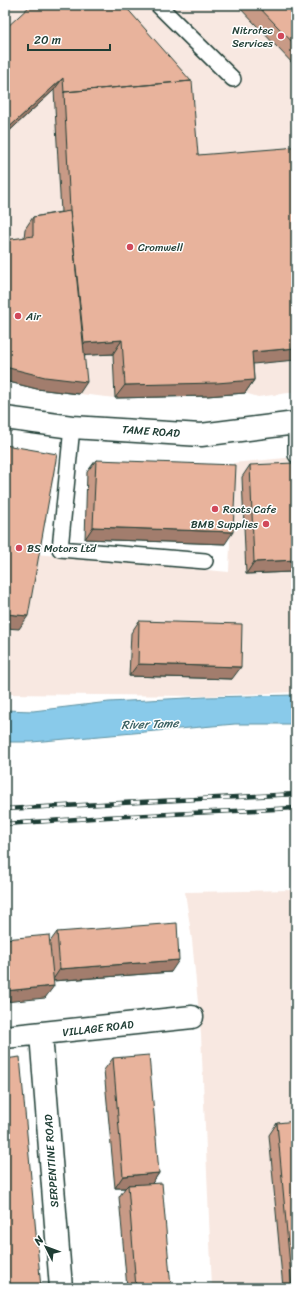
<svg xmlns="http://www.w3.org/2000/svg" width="301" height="1293" font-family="Sriracha,sans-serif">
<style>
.built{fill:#f8e8e1}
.water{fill:#89caea;stroke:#5f92a1}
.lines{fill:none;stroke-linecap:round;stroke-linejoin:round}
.lane-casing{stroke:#1f3d34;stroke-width:18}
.street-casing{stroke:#1f3d34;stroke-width:25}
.lane{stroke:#fff;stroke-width:15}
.street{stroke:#fff;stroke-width:22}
.rail-casing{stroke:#1f3d34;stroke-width:4.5}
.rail{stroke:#fff;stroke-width:3;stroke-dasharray:9;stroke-linecap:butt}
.wall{fill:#c89a86;stroke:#1f3d34}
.shaded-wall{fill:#a27d6d;stroke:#1f3d34}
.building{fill:#e8b39c;stroke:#1f3d34}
.poi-dot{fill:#d1495b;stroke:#fff;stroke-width:1.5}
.labels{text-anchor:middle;stroke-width:3;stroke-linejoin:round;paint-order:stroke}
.poi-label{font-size:11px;fill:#1f3d34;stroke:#fff;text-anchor:start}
.street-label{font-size:11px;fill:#1f3d34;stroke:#fff}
.water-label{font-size:12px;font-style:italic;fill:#3a6062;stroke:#fff}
</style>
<rect width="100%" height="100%" fill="#fff"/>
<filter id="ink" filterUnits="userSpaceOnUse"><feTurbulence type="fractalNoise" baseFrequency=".025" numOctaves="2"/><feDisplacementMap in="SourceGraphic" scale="8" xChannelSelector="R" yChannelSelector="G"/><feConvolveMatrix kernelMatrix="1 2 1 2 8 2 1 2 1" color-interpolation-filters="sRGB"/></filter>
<g filter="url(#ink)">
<path class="built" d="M5,5H296V392L258,397L245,393L207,396L115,398L37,389L5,381Z
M5,452L58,460L36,554L229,572L233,463L296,457V692L197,696L5,694Z
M296,890V1288H212L201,1034L192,940L185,892Z"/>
<path class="water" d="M296,695V724H235L32,742H5V710L33,711L109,702L206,697Z"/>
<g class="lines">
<g class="lane-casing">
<path id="lane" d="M158,5L233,79
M296,423V455
M72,427L60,549L205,561"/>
</g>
<g class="street-casing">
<path id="street" d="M5,418L72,427L201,435L296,423
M41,1034L61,1288
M5,1037L192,1017"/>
</g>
<use href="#lane" class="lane"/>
<use href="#street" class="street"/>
<g class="rail-casing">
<path id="rail" d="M5,809L296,794
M5,824L107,817L296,808"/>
</g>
<use href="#rail" class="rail"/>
</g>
<path class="wall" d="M237,5H296V67Z
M5,29L198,155L253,364L254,380L245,393L207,396L115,398L113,354L85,355L79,394L37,389L5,381V240L24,238L25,229L33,217L61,212L54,90L5,135Z
M96,460L225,544L85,539L87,472Z
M250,465L290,572L246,574L242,477Z
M139,621L232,679L129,676L131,633Z
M57,932L171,972L53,981L45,998L49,943Z
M113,1058L159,1173L152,1183L171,1288H127L119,1197L125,1188H115L104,1070Z
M277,1123L296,1288H283L269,1135Z"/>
<path class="shaded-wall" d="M63,78L54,90L5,135V131Z
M122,340L113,354L75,356L84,343Z
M296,348V360L242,365L252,352Z
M5,367L87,382L79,394L37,389L5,381Z
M254,380L245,393L207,396L115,398L125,385Z
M93,527L233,532L225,544L85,539Z
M296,560V563L290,572L246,574L254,562Z
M5,614L28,616L19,629L5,628Z
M138,664L241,667L232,679L129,676Z
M179,960L171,972L52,981L60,969Z
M54,986L45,998L5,1002V991Z
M159,1173L151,1185H128L125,1188H115L123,1176Z"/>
<path class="building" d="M31,5H124L191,81L64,92V93L63,78L5,131V29Z
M257,5H296V46Z
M192,81L198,155L286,148L296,146V348L252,352L254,380L217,383L125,385L122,340L84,343L70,210L64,92Z
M70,211L87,382L45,377L5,367V240L33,236V217Z
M5,445L57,454L28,616L5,614Z
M96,460L236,465L233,532L93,527Z
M294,463L296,502V560L254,562L250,465Z
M139,621L242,624L241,667L138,664Z
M177,923L179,960L60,969L57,932Z
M49,935L54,986L5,991V939Z
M149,1055L159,1173L123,1176L113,1058Z
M20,1057L41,1288H5V1059Z
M296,1121V1288H292L277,1123Z
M162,1183L171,1288H136L128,1185Z"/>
</g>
<g class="poi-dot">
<circle cx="281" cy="36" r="4"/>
<circle cx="130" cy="247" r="4"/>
<circle cx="18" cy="316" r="4"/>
<circle cx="215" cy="509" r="4"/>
<circle cx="266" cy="524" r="4"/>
<circle cx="19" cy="548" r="4"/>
</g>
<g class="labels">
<g class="poi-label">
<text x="273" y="34" text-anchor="end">Nitrotec<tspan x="273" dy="13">Services</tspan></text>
<text x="138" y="251">Cromwell</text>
<text x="26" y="320">Air</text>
<text x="223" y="513">Roots Cafe</text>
<text x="258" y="528" text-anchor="end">BMB Supplies</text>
<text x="27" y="552">BS Motors Ltd</text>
</g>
<g class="street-label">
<text transform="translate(151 431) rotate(4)" y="4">TAME ROAD</text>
<text transform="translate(98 1028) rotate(-7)" y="4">VILLAGE ROAD</text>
<text transform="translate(51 1161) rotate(-94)" y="4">SERPENTINE ROAD</text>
</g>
<g class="water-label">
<text transform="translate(150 724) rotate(-2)" y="4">River Tame</text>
</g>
</g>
<rect width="301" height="1293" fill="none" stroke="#fff" stroke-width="20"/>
<rect x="10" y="10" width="281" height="1273" fill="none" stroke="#1f3d34" stroke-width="1.5" filter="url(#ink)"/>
<g transform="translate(46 1247) rotate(312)" stroke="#ffffff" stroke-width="3" paint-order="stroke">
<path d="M0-3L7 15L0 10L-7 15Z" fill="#1f3d34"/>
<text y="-6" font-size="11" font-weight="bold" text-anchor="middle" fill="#1f3d34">N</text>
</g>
<path d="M28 44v6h82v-6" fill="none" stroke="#1f3d34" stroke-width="2"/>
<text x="34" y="44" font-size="12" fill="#1f3d34" stroke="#ffffff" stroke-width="3" paint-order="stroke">20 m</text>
</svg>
